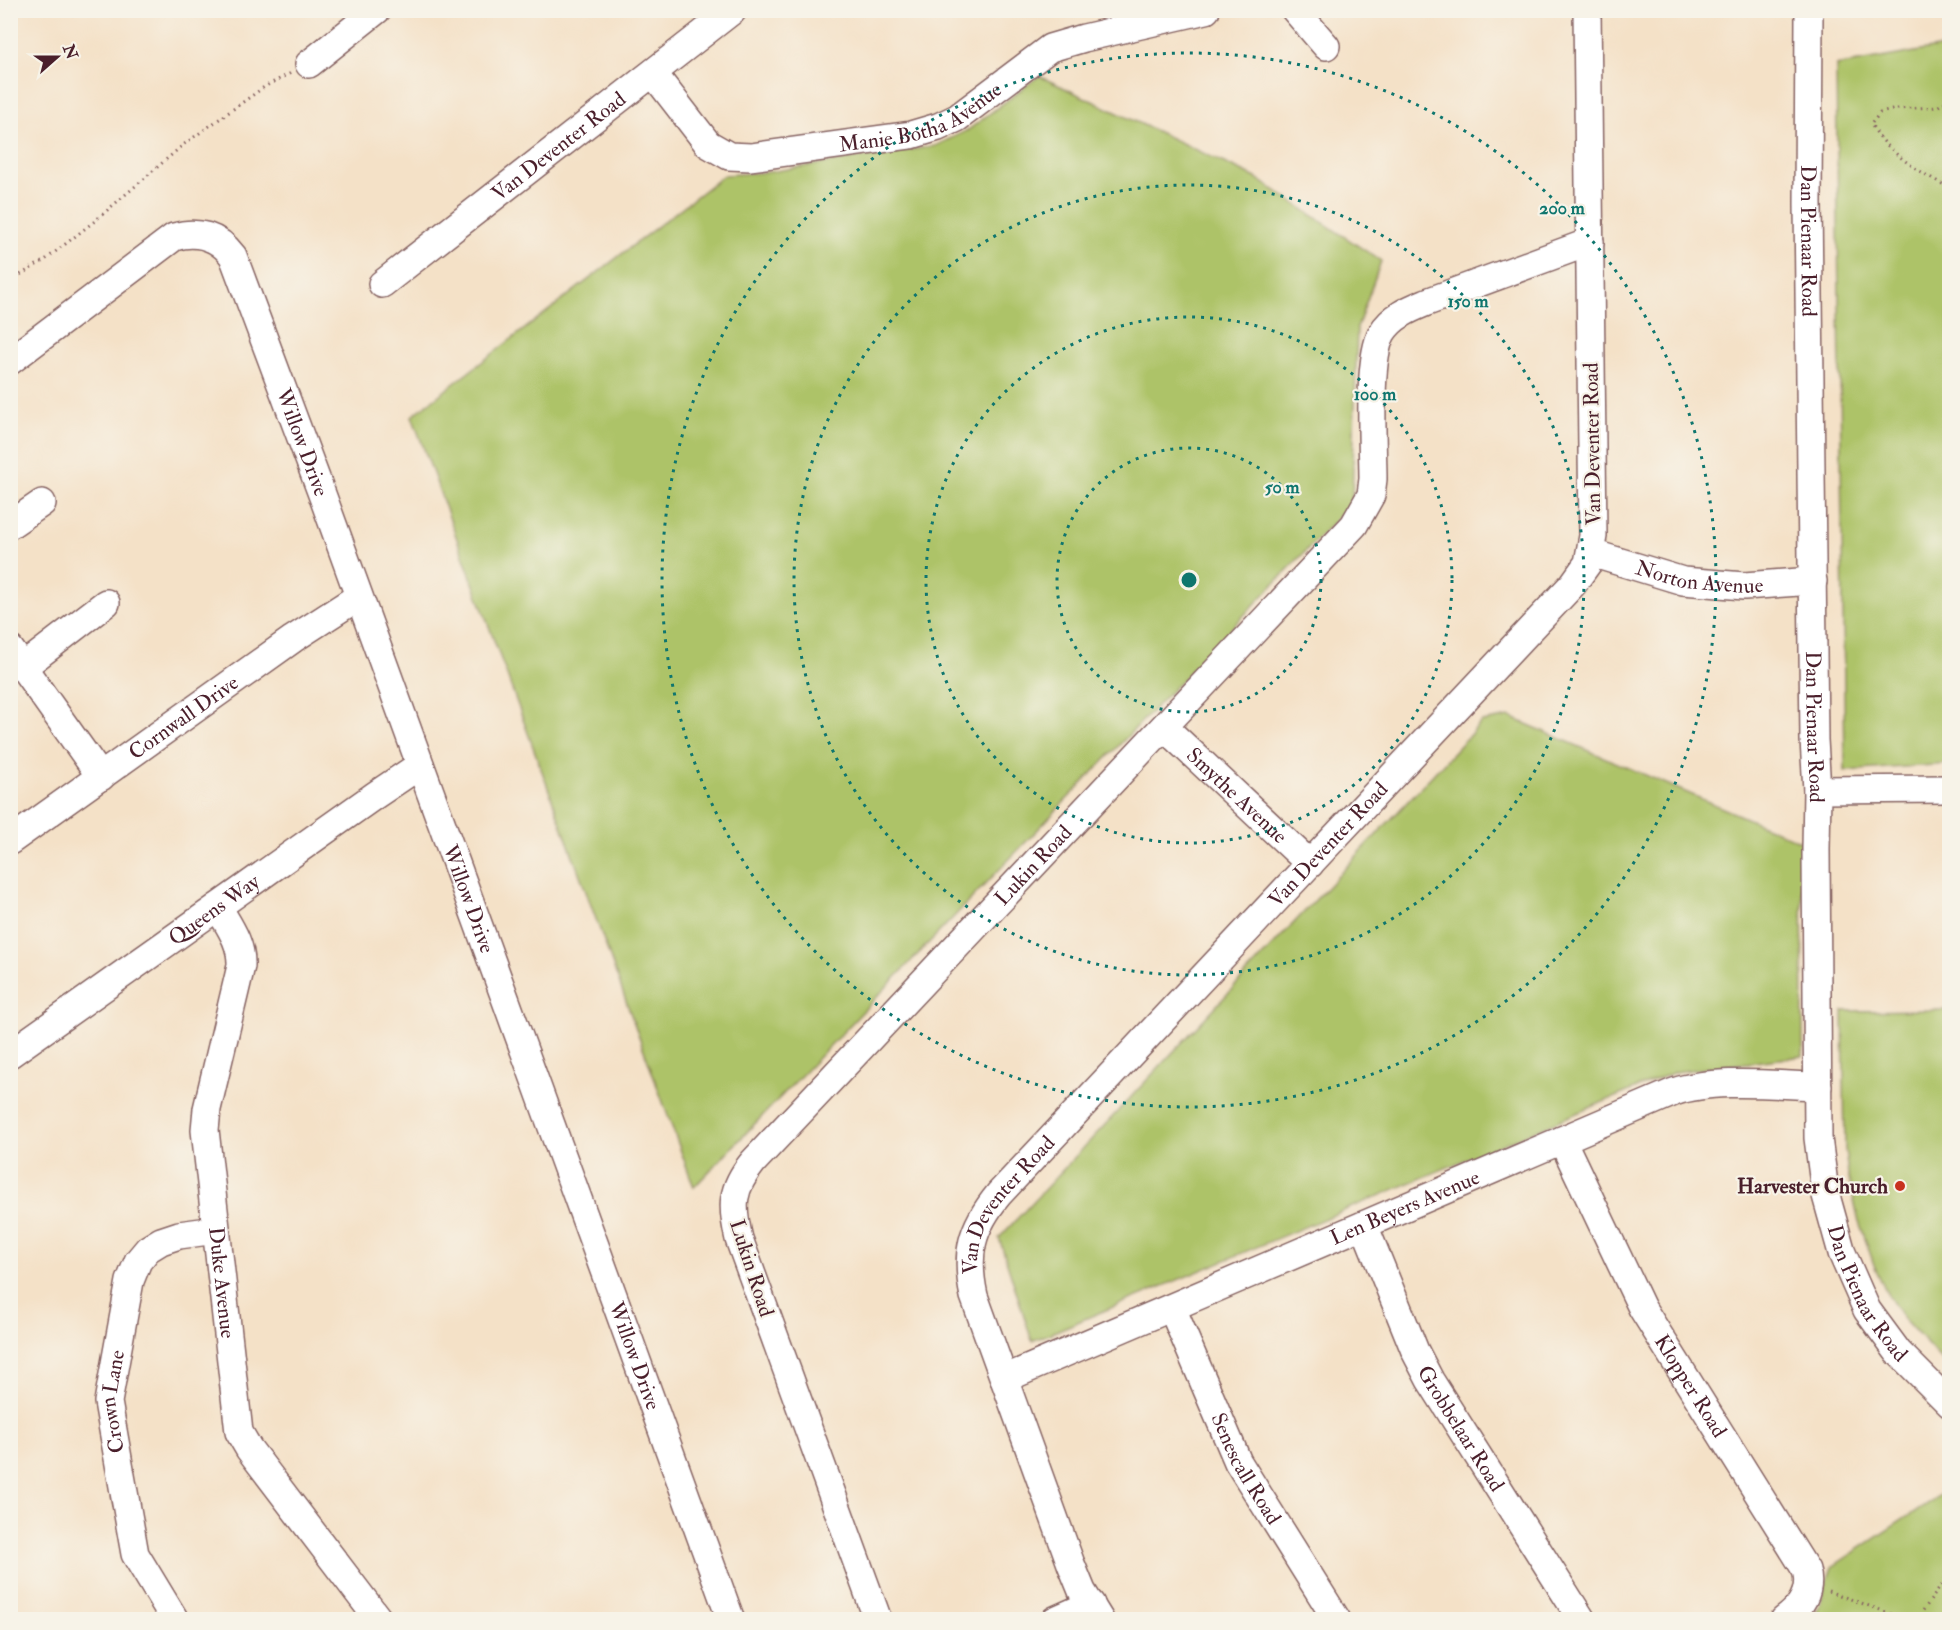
<svg xmlns="http://www.w3.org/2000/svg" width="1960" height="1630" font-family="'IM FELL Double Pica',serif">
<style>
.green{fill:#adc367;stroke:#7c7149;stroke-width:1.5}
.lines{fill:none;stroke-linecap:round;stroke-linejoin:round}
.minor-casing{stroke:#866362;stroke-width:30}
.path{stroke:#866362;stroke-width:3;stroke-dasharray:1.5 4.5;stroke-linecap:butt}
.minor{stroke:#fff;stroke-width:27}
.ring{fill:none;stroke:#0f766e;stroke-width:3;stroke-dasharray:3 6}
.poi-dot{fill:#c8321e;stroke:#f7f3e8;stroke-width:2}
.labels{text-anchor:middle;stroke-width:4.5;stroke-linejoin:round;paint-order:stroke}
.street-label{font-size:21px;fill:#4a1f2b;stroke:#f7f3e8}
.poi-label{font-size:21px;font-weight:bold;fill:#4a1f2b;stroke:#f7f3e8;text-anchor:end}
.centre{fill:#0f766e;stroke:#f7f3e8;stroke-width:3}
.ring-label{font-size:18px;text-anchor:middle;font-weight:bold;fill:#0f766e;stroke:#f7f3e8;stroke-width:4.5;stroke-linejoin:round;paint-order:stroke}
</style>
<rect width="100%" height="100%" fill="#f7f3e8"/>
<filter id="ink" filterUnits="userSpaceOnUse"><feTurbulence type="fractalNoise" baseFrequency=".0167" numOctaves="2"/><feDisplacementMap in="SourceGraphic" scale="12" xChannelSelector="R" yChannelSelector="G"/><feConvolveMatrix kernelMatrix="1 2 1 2 8 2 1 2 1" color-interpolation-filters="sRGB"/></filter>
<filter id="wash" filterUnits="userSpaceOnUse"><feTurbulence type="fractalNoise" baseFrequency=".008" numOctaves="4" result="noise"/><feDisplacementMap in="SourceGraphic" scale="24" xChannelSelector="R" yChannelSelector="G"/><feGaussianBlur stdDeviation="1.35" result="paint"/><feColorMatrix in="noise" values="0 0 0 0 0 0 0 0 0 0 0 0 0 0 0 0 0 1.4 0 .05"/><feComposite in="paint" operator="in"/></filter>
<g filter="url(#wash)">
<rect width="100%" height="100%" fill="#f4e1c7"/>
<path class="green" d="M1949,46V764L1845,771L1836,66Z
M1039,76L1256,178L1381,261L1357,328L1352,503L694,1187L412,416L724,175L769,172L935,146L968,130Z
M1510,717L1802,842L1803,1056L1675,1072L1032,1341L999,1238L1482,722Z
M1949,1010H1950L1949,1368L1904,1319L1886,1292L1874,1265L1858,1218L1848,1175L1845,1149L1843,1011Z
M1949,1489V1619H1810L1818,1609L1832,1567Z"/>
</g>
<g filter="url(#ink)">
<g class="lines">
<g class="minor-casing">
<g id="minor">
<path d="M1295,10L1326,46"/>
<path id="s1" d="M1809,10L1808,203L1814,740L1817,790L1816,849L1818,1138L1825,1192L1842,1253L1867,1310L1898,1352L1950,1404"/>
<path d="M309,64L377,10"/>
<path id="s2" d="M653,73L708,144L729,156L751,157L911,135L938,127L957,118L1050,48L1084,38L1206,10"/>
<path id="s3" d="M382,284L733,10"/>
<path id="s4" d="M10,361L174,237C198,230 218,236 233,256L323,497L731,1620"/>
<path d="M10,525L42,503"/>
<path id="s5" d="M1591,553L1683,581L1744,586L1813,581"/>
<path d="M10,649L101,777"/>
<path d="M23,667L106,603"/>
<path id="s6" d="M1164,727L1310,864"/>
<path d="M1817,790L1950,789"/>
<path id="s7" d="M10,841L293,639L358,597"/>
<path id="s8" d="M218,907C229,926 242,943 241,966L207,1109L205,1130L239,1432L249,1449L379,1620"/>
<path id="s9" d="M10,1054L374,796L420,765"/>
<path id="s10" d="M1562,1140L1642,1308L1806,1570C1812,1591 1801,1608 1784,1620"/>
<path id="s11" d="M1364,1225L1415,1351L1430,1380L1582,1620"/>
<path id="s12" d="M1172,1308L1238,1462L1337,1620"/>
<path id="s13" d="M1004,1379L1674,1092C1713,1078 1776,1085 1818,1086"/>
<path id="s14" d="M175,1620L135,1554L108,1402L130,1281L138,1261L148,1249L161,1241L179,1235L216,1230"/>
<path id="s15" d="M878,1620L739,1239C731,1206 731,1189 753,1162L1354,525L1371,495L1373,479C1373,445 1367,360 1382,333C1392,316 1410,309 1427,302L1590,242"/>
<path d="M1055,1620L1091,1604"/>
<path id="s16" d="M1100,1620L1082,1591L1071,1564L974,1296C965,1254 971,1228 999,1194L1573,584L1588,563L1593,536L1587,10"/>
</g>
</g>
<path class="path" d="M1950,99L1937,107L1896,109L1880,113L1871,124C1887,153 1921,173 1950,188
M10,281L45,260L96,220L183,145L264,87L291,73
M1828,1591L1908,1620
M1916,1620L1950,1574"/>
<use href="#minor" class="minor"/>
</g>
</g>
<g class="ring">
<circle cx="1189" cy="580" r="132"/>
<circle cx="1189" cy="580" r="263"/>
<circle cx="1189" cy="580" r="395"/>
<circle cx="1189" cy="580" r="527"/>
</g>
<circle class="poi-dot" cx="1900" cy="1186" r="6"/>
<g class="labels">
<g class="street-label">
<text dy="7" stroke="none"><textPath href="#s2" startOffset="312">Manie Botha Avenue</textPath></text>
<text dy="7" stroke="none"><textPath href="#s3" startOffset="224">Van Deventer Road</textPath></text>
<text dy="7" stroke="none"><textPath href="#s1" startOffset="231">Dan Pienaar Road</textPath></text>
<text dy="7" stroke="none"><textPath href="#s4" startOffset="471">Willow Drive</textPath></text>
<text transform="translate(1592 444) rotate(-91)" y="7">Van Deventer Road</text>
<text dy="7" stroke="none"><textPath href="#s5" startOffset="112">Norton Avenue</textPath></text>
<text dy="7" stroke="none"><textPath href="#s7" startOffset="213">Cornwall Drive</textPath></text>
<text dy="7" stroke="none"><textPath href="#s1" startOffset="717">Dan Pienaar Road</textPath></text>
<text dy="7" stroke="none"><textPath href="#s6" startOffset="100">Smythe Avenue</textPath></text>
<text dy="7" stroke="none"><textPath href="#s16" startOffset="938">Van Deventer Road</textPath></text>
<text dy="7" stroke="none"><textPath href="#s15" startOffset="896">Lukin Road</textPath></text>
<text dy="7" stroke="none"><textPath href="#s4" startOffset="957">Willow Drive</textPath></text>
<text dy="7" stroke="none"><textPath href="#s9" startOffset="250">Queens Way</textPath></text>
<text dy="7" stroke="none"><textPath href="#s13" startOffset="436">Len Beyers Avenue</textPath></text>
<text dy="7" stroke="none"><textPath href="#s16" startOffset="452">Van Deventer Road</textPath></text>
<text transform="translate(752 1268) rotate(72)" y="7">Lukin Road</text>
<text dy="7" stroke="none"><textPath href="#s8" startOffset="386">Duke Avenue</textPath></text>
<text dy="7" stroke="none"><textPath href="#s1" startOffset="1293">Dan Pienaar Road</textPath></text>
<text dy="7" stroke="none"><textPath href="#s4" startOffset="1443">Willow Drive</textPath></text>
<text dy="7" stroke="none"><textPath href="#s10" startOffset="278">Klopper Road</textPath></text>
<text dy="7" stroke="none"><textPath href="#s14" startOffset="232">Crown Lane</textPath></text>
<text dy="7" stroke="none"><textPath href="#s11" startOffset="226">Grobbelaar Road</textPath></text>
<text dy="7" stroke="none"><textPath href="#s12" startOffset="177">Senescall Road</textPath></text>
</g>
<g class="poi-label">
<text x="1888" y="1193">Harvester Church</text>
</g>
</g>
<circle cx="1189" cy="580" r="9" class="centre"/>
<g class="ring-label">
<text x="1562" y="214">200 m</text>
<text x="1468" y="307">150 m</text>
<text x="1375" y="400">100 m</text>
<text x="1282" y="493">50 m</text>
</g>
<rect width="1960" height="1630" fill="none" stroke="#f7f3e8" stroke-width="36"/>
<g transform="translate(57 57) rotate(69)" stroke="#f7f3e8" stroke-width="4.5" paint-order="stroke">
<path d="M0-4.5L10 22L0 15L-10 22Z" fill="#4a1f2b"/>
<text y="-9" font-size="16" font-weight="bold" text-anchor="middle" fill="#4a1f2b">N</text>
</g>
</svg>
